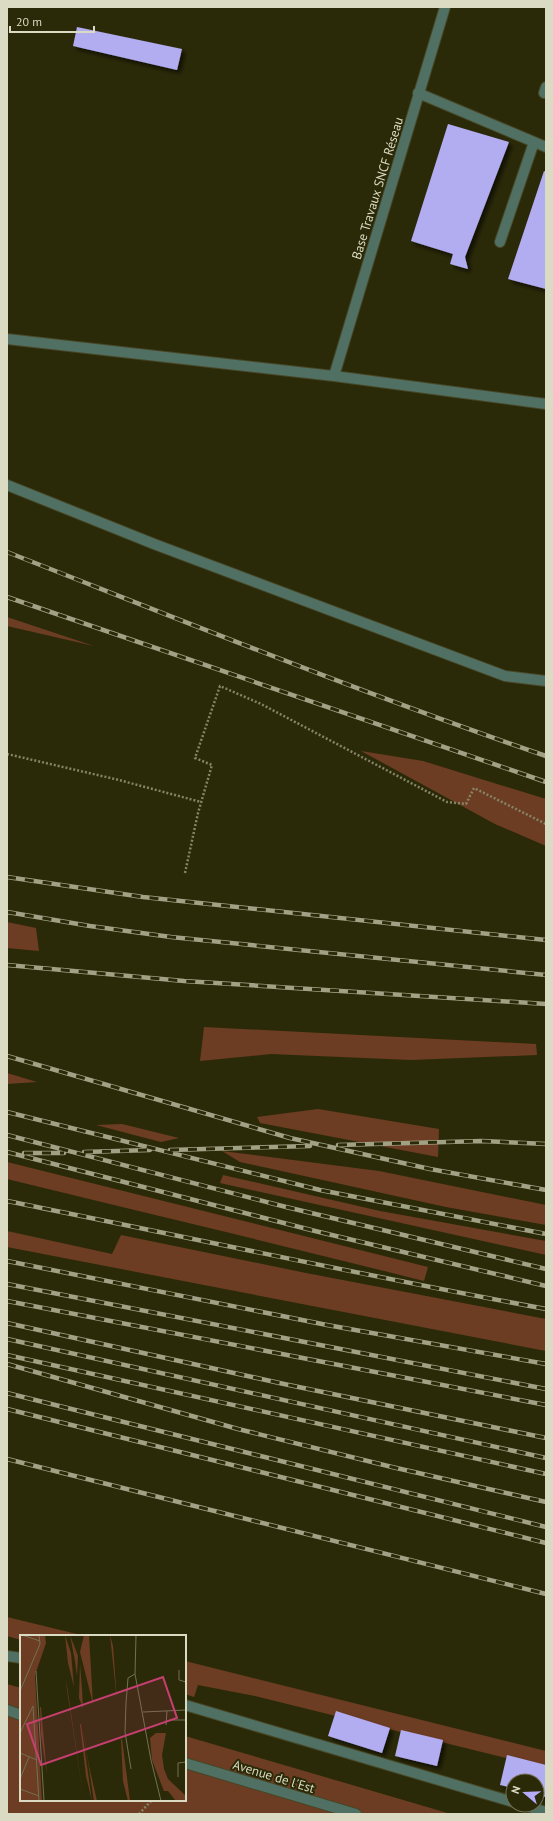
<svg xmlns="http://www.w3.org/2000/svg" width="553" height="1821" font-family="'PT Sans',sans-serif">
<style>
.green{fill:#6d3d23}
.building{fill:#b2acf1;filter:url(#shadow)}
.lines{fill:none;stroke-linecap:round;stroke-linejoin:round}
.minor-casing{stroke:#474626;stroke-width:12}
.path{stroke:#858467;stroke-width:2.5;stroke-dasharray:2 2;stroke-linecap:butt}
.minor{stroke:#4f7063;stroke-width:10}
.rail-casing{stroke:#a1a186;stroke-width:4.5}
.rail{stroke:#2b2a08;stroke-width:3;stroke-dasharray:9;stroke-linecap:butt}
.labels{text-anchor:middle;stroke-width:4;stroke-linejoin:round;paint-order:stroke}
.street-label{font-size:13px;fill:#dbdbc3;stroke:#2b2a08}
.inset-road{fill:none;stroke:#717153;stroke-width:1}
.view{fill:#c73f70;fill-opacity:0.15;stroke:#c73f70;stroke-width:2}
.inset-edge{fill:none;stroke:#dbdbc3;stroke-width:2}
</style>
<defs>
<filter id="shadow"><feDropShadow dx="3.5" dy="3.5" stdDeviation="2" flood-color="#0009"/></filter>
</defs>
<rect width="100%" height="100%" fill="#2b2a08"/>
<path class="green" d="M7,617L94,646L7,626Z
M361,751L423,761L546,799V846L495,824Z
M7,922L36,928L39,951L7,948Z
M204,1027L536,1044L537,1055L411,1060L271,1054L200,1061Z
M7,1073L37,1082L7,1084Z
M318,1109L439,1129L438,1157L260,1123L257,1117Z
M122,1124L179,1138L161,1142L96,1125Z
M222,1151L379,1171L546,1205V1225L446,1207L240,1162Z
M7,1162L428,1267L424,1281C286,1246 146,1213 7,1179Z
M223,1175L380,1211L546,1241V1255L220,1183Z
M7,1231L112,1254L121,1235L306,1273L546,1319V1351L7,1247Z
M7,1617L85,1636H21V1640L7,1636Z
M185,1661L546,1751V1768L255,1696L198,1685L194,1697L185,1694Z
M7,1684L21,1688V1800H185V1736L451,1814H7Z"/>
<path class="building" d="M77,27L182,49L177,70L73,46Z
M448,124L509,142L465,257L468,269L450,264L453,254L411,241Z
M544,171L546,172V289L508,279Z
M336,1711L390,1728L382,1753L328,1736Z
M401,1730L443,1740L437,1766L395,1756Z
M507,1755L546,1765V1797L537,1795V1781H513V1788L500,1785Z"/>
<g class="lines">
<g class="minor-casing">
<path id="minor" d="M418,93L546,147
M544,93L546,87
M500,242L534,142
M7,339L334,376L546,404
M334,376L445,7
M7,485L154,544L505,676L546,681
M7,1656L21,1658
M185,1705L513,1802
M7,1710L21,1715
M185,1763L356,1814
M523,1805L546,1812"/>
</g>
<path class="path" d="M7,754L119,780L201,802
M185,873L198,813L212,765L195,758L220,686L261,704L447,802L466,804L474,788L546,824
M139,1814L152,1800"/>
<use href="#minor" class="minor"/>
<g class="rail-casing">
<path id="rail" d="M7,552C186,622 364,694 546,756
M7,597L546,782
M7,877L143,897L546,940
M7,912L90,926L171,937L546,975
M7,965L184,981L546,1004
M7,1056L290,1138L430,1169L546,1190
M7,1112L320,1190L546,1234
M7,1135L286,1207L546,1269
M338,1145L482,1141L546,1144
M170,1150L310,1146
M7,1152L315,1231L546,1286
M84,1152L150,1150
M24,1153H64
M7,1201C187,1237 366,1276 546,1309
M7,1261L327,1325L546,1364
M7,1284L546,1389
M7,1301L546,1405
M7,1323L284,1384L546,1438
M7,1339L546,1458
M7,1355L546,1474
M7,1364L238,1429L392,1467L546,1502
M7,1393L546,1527
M7,1409L546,1543
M7,1459L546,1594"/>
</g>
<use href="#rail" class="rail"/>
</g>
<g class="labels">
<g class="street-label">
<text transform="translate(377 188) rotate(-73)" y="5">Base Travaux SNCF Réseau</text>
<text transform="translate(274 1776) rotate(17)" y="5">Avenue de l'Est</text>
</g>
</g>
<g transform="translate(20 1635)">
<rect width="166" height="166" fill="#2b2a08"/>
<path d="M0,0H25L26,8L15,40L22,166H0ZM42,0L46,44L64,166L47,55ZM45,0L51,18L54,52L48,28ZM50,0L58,21L57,41L55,26ZM64,0H69L73,69L60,17ZM90,0L93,11L97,66ZM60,29L62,54L63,73L59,63ZM20,72H21L27,140L21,100ZM62,88L69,131L77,166H74ZM60,89H61L72,166L66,141ZM136,98H146L142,120L144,134L148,144L166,161V166H156L148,156H144L132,125L130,103ZM101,104H102L110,166H108L103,146Z" fill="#6d3d23"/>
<path class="inset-road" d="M2,0L20,6M116,0L115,39L131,125L141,166M159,35V45L166,47M16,36L24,166M0,56L20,9L19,0M123,77L166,75M150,85H166M146,90L147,76M0,98L13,71L19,166M0,118L17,125M111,134L105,97L106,68L108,43L115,39M158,142V128L166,127M0,144L9,122M0,154L19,161"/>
<path class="view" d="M143,42L157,83L21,130L7,89Z"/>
<rect width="166" height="166" class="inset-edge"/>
</g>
<rect width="553" height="1821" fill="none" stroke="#dbdbc3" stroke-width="16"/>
<g transform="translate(525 1793) rotate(289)"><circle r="19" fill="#2b2a08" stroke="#717153"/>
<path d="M0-3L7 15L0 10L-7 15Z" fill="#b4acf9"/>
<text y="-6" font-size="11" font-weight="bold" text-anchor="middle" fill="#dbdbc3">N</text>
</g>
<path d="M10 26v6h84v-6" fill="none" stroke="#dbdbc3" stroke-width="2"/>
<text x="16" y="26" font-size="12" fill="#dbdbc3" stroke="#2b2a08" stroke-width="3" paint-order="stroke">20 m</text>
</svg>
